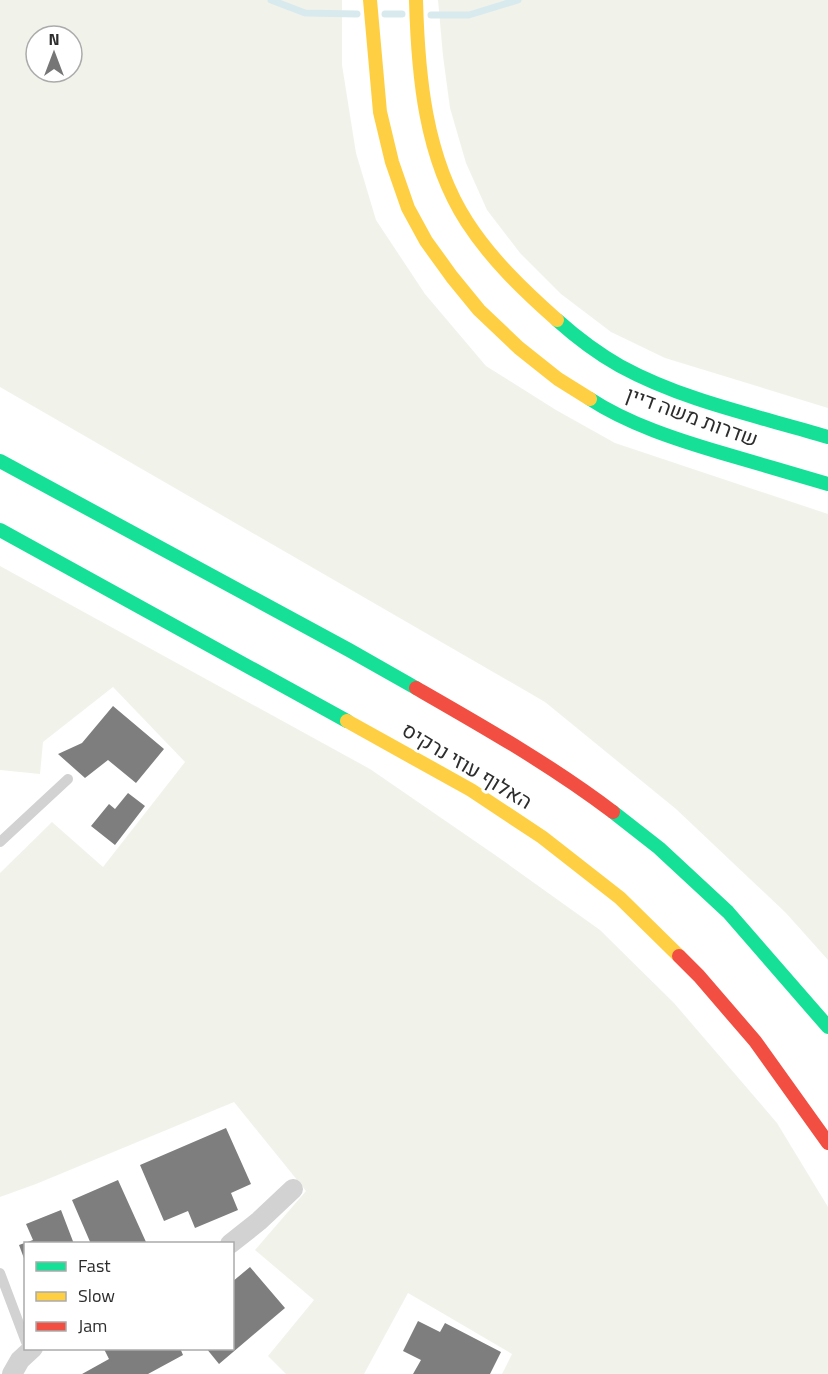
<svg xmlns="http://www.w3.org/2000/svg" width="828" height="1374" font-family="'Titillium Web',Heebo,sans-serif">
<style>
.green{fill:#f1f3eb;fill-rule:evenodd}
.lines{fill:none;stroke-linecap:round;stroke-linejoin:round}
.stream{stroke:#d9eaef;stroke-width:7}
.building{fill:#7e7e7e}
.lane{stroke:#d2d2d2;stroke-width:10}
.street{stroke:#d2d2d2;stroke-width:20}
.fast{stroke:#16e098;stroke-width:14}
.slow{stroke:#ffcf43;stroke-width:14}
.jam{stroke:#f24e42;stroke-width:14}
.labels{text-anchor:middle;stroke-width:6;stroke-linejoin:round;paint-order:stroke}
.street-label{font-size:21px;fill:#2d2d2d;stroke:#fff}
</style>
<rect width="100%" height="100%" fill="#fff"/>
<path class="green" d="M0,0H342V65L356,153L376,220L425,294L486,366L556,410L615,443L828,514V960L786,913L676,809L545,702L0,387ZM36,36H72V72H36Z
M438,0H828V408L665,358L611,332L561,294L520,253L487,210L466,163L450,108L443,56Z
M0,566L370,769L498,857L600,930L674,1003L777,1123L828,1207V1374H502L512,1354L408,1293L364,1374H286L268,1356L314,1300L255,1250L306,1191L234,1102L36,1184L0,1197V873L52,822L103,867L185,762L113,687L43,742L40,774L0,770Z"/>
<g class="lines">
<path class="stream" d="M271,0L305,13L357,14
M385,14H402
M431,15H469L518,0"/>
</g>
<path class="building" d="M113,706L164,749L136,783L108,760L85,778L58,754L82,743Z
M128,793L145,806L115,845L91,826L109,804L115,809Z
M226,1128L251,1184L231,1193L238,1210L195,1228L188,1211L164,1221L140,1165Z
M118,1180L146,1242L141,1244H91L72,1200Z
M61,1210L74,1244H26L25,1261L19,1245L33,1240L26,1224Z
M250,1267L285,1308L219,1364L206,1348H232V1282Z
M418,1321L440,1332L445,1323L501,1352L490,1374H413L421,1360L403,1351Z
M106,1348H180L183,1355L148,1374H82L109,1359L104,1349Z"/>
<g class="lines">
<path class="lane" d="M0,842L68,779
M0,1273L26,1342"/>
<path class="street" d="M230,1244L259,1221L293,1189
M12,1374L20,1360L33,1348"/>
<path class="fast" d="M557,320C576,337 597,353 620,366C684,401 758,416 828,437
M590,399C628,424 678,440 722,453C757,463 793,474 828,484
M0,461L349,650L416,688
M0,530L347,721
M613,812L659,848L728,912L828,1027"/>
<path class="slow" d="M370,0L380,112L392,162L408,208L426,241L452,277L479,310L519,348L558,379L590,399
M416,0C418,75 425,157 467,222C491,259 523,290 557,320
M347,721L471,790L542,837L620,898L679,956"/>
<path class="jam" d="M416,688C484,727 551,765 613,812
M679,956L699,976L755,1041L828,1143"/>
</g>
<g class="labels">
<g class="street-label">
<text transform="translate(692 417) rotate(20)" y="7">שדרות משה דיין</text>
<text transform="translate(467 766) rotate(31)" y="7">האלוף עוזי נרקיס</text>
</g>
</g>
<rect x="24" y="1242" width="210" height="108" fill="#ffffff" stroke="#ababab" stroke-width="1.5"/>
<rect x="36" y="1262" width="30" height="9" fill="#16e098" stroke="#ababab" stroke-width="1.5"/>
<text x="78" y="1272" font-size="18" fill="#2d2d2d">Fast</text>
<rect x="36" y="1292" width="30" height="9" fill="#ffcf43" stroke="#ababab" stroke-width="1.5"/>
<text x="78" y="1302" font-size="18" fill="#2d2d2d">Slow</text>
<rect x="36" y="1322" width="30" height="9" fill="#f24e42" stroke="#ababab" stroke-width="1.5"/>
<text x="78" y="1332" font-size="18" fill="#2d2d2d">Jam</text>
<g transform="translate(54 54)"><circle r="28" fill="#ffffff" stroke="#ababab" stroke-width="1.5"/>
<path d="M0-4.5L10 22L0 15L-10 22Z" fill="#767676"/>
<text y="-9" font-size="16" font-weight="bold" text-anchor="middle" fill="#2d2d2d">N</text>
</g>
</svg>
